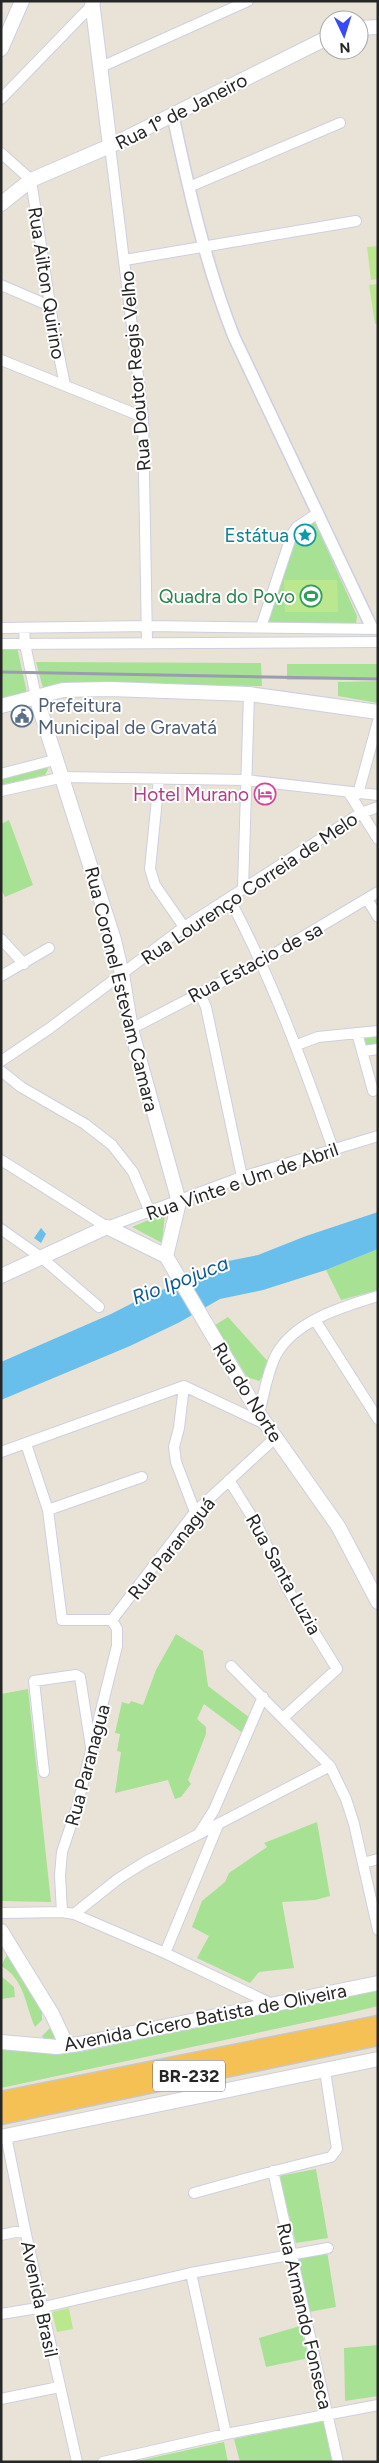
<svg xmlns="http://www.w3.org/2000/svg" width="379" height="2463" font-family="Figtree,sans-serif">
<style>
.green{fill:#a7e193}
.pitch{fill:#bbe88f}
.water{fill:#69bfec}
.lines{fill:none;stroke-linecap:round;stroke-linejoin:round}
.minor-casing{stroke:#cdcfe0;stroke-width:12}
.tertiary-casing{stroke:#cdcfe0;stroke-width:14}
.secondary-casing{stroke:#cdcfe0;stroke-width:16}
.trunk-casing{stroke:#c7c7c7;stroke-width:19}
.minor{stroke:#fff;stroke-width:10}
.tertiary{stroke:#fff;stroke-width:11}
.secondary{stroke:#fff;stroke-width:14}
.trunk{stroke:#f5c054;stroke-width:16}
.rail{stroke:#9b9cb1;stroke-width:3}
.labels{text-anchor:middle;stroke-width:4;stroke-linejoin:round;paint-order:stroke}
.shield{fill:#fff;stroke:#676767;stroke-width:1}
.shield-label{font-size:18px;font-weight:bold;fill:#262626}
.street-label{font-size:19px;fill:#262626;stroke:#fff}
.culture-label{font-size:19px;fill:#0d838f;stroke:#fff;text-anchor:end}
.leisure-label{font-size:19px;fill:#27864d;stroke:#fff;text-anchor:end}
.service-label{font-size:19px;fill:#4e5e75;stroke:#fff;text-anchor:start}
.hotel-label{font-size:19px;fill:#b23c85;stroke:#fff;text-anchor:end}
.water-label{font-size:20px;font-style:italic;fill:#0e5a93;stroke:#fff}
</style>
<rect width="100%" height="100%" fill="#e9e3d7"/>
<path class="green" d="M310,522H315L357,616L356,624H269L268,621L296,534Z
M1,647H17L27,693L1,700Z
M36,662L261,663L262,686L63,683L43,688Z
M287,664H378V679L287,680Z
M378,681V703L338,696V682Z
M46,766L48,769L45,775L1,785V777Z
M9,820L33,885L5,897L1,889V824Z
M364,1036H378V1046L366,1047Z
M165,1213L162,1243L132,1227Z
M378,1249V1290L341,1300L326,1270Z
M228,1317L271,1365L268,1371L259,1381L247,1377L215,1325Z
M176,1634L203,1651L208,1686L250,1718L244,1734L204,1704L197,1719L206,1727V1734L188,1780L191,1784L181,1797L175,1799L168,1780L115,1793L121,1752L117,1751L120,1734L115,1733L122,1702L129,1704L131,1701L143,1705L156,1670Z
M28,1689L51,1902L1,1901V1694Z
M317,1822L330,1896L315,1900L282,1902L294,1968L259,1972L250,1983L197,1958L209,1936L192,1927L202,1901L225,1882L229,1873L267,1847L264,1843Z
M7,1955L42,2011V2020L35,2027C25,2005 25,1979 1,1966Z
M1,1976L14,1987L15,1997L1,1999Z
M378,1990V2006L345,2014L1,2088V2048H15L51,2054L80,2052Z
M50,2028L55,2034L54,2039L47,2042L42,2036Z
M316,2169L328,2238L296,2243L279,2176Z
M327,2251L336,2307L309,2312L298,2256Z
M300,2326L309,2358L266,2367L259,2338Z
M378,2345V2396L345,2401L344,2348Z
M324,2421L334,2462H240L234,2439Z
M224,2442L228,2462H133Z"/>
<path class="pitch" d="M378,246V279L371,280L367,247Z
M378,284V324H375L369,285Z
M284,580H337L338,612H285Z
M69,2308L73,2329L57,2332L52,2312Z"/>
<path class="water" d="M378,1212V1249L326,1270L263,1290L220,1299L180,1322L130,1346L1,1400V1362L111,1314L152,1293L213,1274L228,1261L258,1255L306,1236Z
M41,1228L46,1234L41,1243L34,1238Z"/>
<g class="lines">
<g class="minor-casing">
<path id="minor" d="M101,67L248,1
M1,99L95,2
M110,146L143,417L147,642
M1,153L31,180L54,331L65,385
M189,187L340,123
M125,260L356,221
M1,285L50,306
M1,360L143,417
M261,627L292,534L297,527L318,513
M1,628L148,626L378,629
M24,628L25,644L36,697
M1,644L378,642
M1,774L58,759
M159,779L150,869L155,885L184,927
M1,791L64,777L246,780L378,795
M349,793L378,839
M358,794L378,721
M243,889L249,694
M229,898C272,979 303,1063 333,1149
M367,899L378,917
M1,939L24,964
M1,976L49,948
M199,992L206,1007L242,1177
M131,1029L262,961L378,892
M357,1033L373,1091
M297,1045L318,1037L378,1031
M364,1051L378,1049
M1,1061L50,1028L184,927L361,813L378,807
M1,1071L21,1087L85,1124L112,1145L133,1172L150,1212
M1,1160L107,1227L242,1177L378,1136
M1,1229L42,1258L99,1307
M315,1320L378,1419
M184,1386L179,1428L174,1447L176,1462L195,1512
M259,1414C264,1394 267,1373 276,1355C294,1321 344,1306 378,1296
M26,1444L48,1510L62,1620H112
M1,1452L184,1386L265,1424
M229,1480L257,1525L287,1588L337,1669L284,1717
M48,1510L142,1477
M112,1620L195,1512L276,1437
M231,1666L330,1766L346,1799L354,1824L378,1930
M44,1772L34,1681L76,1675L80,1677L91,1747
M200,1832L214,1810L263,1697
M363,1863L378,1859
M62,1912L60,1875L62,1852L77,1807L117,1646V1629L112,1620
M1,1913L62,1912L74,1914L165,1953L272,2004
M74,1914L118,1879L145,1862L330,1766
M165,1953L218,1825
M6,2136L25,2230L77,2462
M273,2171L338,2462
M194,2193C240,2180 285,2168 331,2157L337,2149L325,2071
M1,2235L25,2230
M191,2273L226,2434
M1,2314L44,2307L191,2273L328,2248
M1,2399L59,2387
M103,2462L226,2434L378,2405"/>
</g>
<g class="tertiary-casing">
<path id="tertiary" d="M173,116C189,191 206,266 234,337L372,628"/>
</g>
<g class="secondary-casing">
<path id="secondary" d="M92,1L110,146
M359,28L378,27
M1,49L22,1
M1,204L31,180L110,146L329,37
M36,697L114,940L122,974L131,1029L179,1202L166,1256
M1,706L63,690L110,689L249,694L378,712
M1,1276L107,1227L166,1256L259,1414L338,1526L378,1602
M1,1931L52,2014L67,2046
M1,2042L57,2047L79,2044L378,1983
M1,2137L378,2059"/>
</g>
<g class="trunk-casing">
<path id="trunk" d="M1,2100L378,2024
M1,2116L378,2037"/>
</g>
<use href="#minor" class="minor"/>
<use href="#tertiary" class="tertiary"/>
<use href="#secondary" class="secondary"/>
<use href="#trunk" class="trunk"/>
<path class="rail" d="M1,672L378,679"/>
</g>
<defs>
<g id="sight-ring" transform="scale(1.125)"><circle r="9.5" fill="#fff" stroke="#0f9aa8" stroke-width="1.5"/><path d="M0-6L1.8-2.2L6-1.7L2.9 1.2L3.7 5.4L0 3.3L-3.7 5.4L-2.9 1.2L-6-1.7L-1.8-2.2Z" fill="#0f9aa8"/></g>
<g id="stadium-ring" transform="scale(1.125)"><circle r="9.5" fill="#fff" stroke="#2e9e5b" stroke-width="1.5"/><path d="M0-5a6.5 5 0 1 0 0 10a6.5 5 0 1 0 0-10ZM-3.5-1.8h7v3.6h-7Z" fill="#2e9e5b"/></g>
<g id="civic-ring" transform="scale(1.125)"><circle r="9.5" fill="#fff" stroke="#5c6f8a" stroke-width="1.5"/><path d="M-.6-6.5H3V-4.5H.6V-3L4-1V1h2V6H-6V1h2V-1L-.6-3ZM-1.2 2.5V6h2.4V2.5Z" fill="#5c6f8a"/></g>
<g id="hotel-ring" transform="scale(1.125)"><circle r="9.5" fill="#fff" stroke="#d1479c" stroke-width="1.5"/><path d="M-6-4.5h1.5V1H6V5H4.5V3h-9V5H-6ZM-4 0a1.8 1.8 0 1 1 3.6 0ZM.5 0V-2.5h3Q6-2.5 6 0Z" fill="#d1479c"/></g>
</defs>
<g fill-rule="evenodd">
<use href="#sight-ring" x="305" y="535"/>
<use href="#stadium-ring" x="311" y="596"/>
<use href="#civic-ring" x="22" y="716"/>
<use href="#hotel-ring" x="265" y="794"/>
</g>
<g class="labels">
<rect class="shield" x="153" y="2060.5" width="72" height="31" rx="4"/>
<g class="shield-label">
<text x="189" y="2082">BR-232</text>
</g>
<g class="street-label">
<text transform="translate(181 111) rotate(-27)" y="7">Rua 1º de Janeiro</text>
<text transform="translate(47 283) rotate(81)" y="7">Rua Ailton Quirino</text>
<text transform="translate(135 371) rotate(-95)" y="7">Rua Doutor Regis Velho</text>
<text transform="translate(249 888) rotate(-34)" y="7">Rua Lourenço Correia de Melo</text>
<text transform="translate(255 962) rotate(-28)" y="7">Rua Estacio de sa</text>
<text transform="translate(122 989) rotate(76)" y="7">Rua Coronel Estevam Camara</text>
<text transform="translate(242 1181) rotate(-19)" y="7">Rua Vinte e Um de Abril</text>
<text transform="translate(248 1392) rotate(58)" y="7">Rua do Norte</text>
<text transform="translate(171 1548) rotate(-51)" y="7">Rua Paranaguá</text>
<text transform="translate(284 1574) rotate(61)" y="7">Rua Santa Luzia</text>
<text transform="translate(87 1765) rotate(-75)" y="7">Rua Paranagua</text>
<text transform="translate(205 2017) rotate(-11)" y="7">Avenida Cicero Batista de Oliveira</text>
<text transform="translate(40 2299) rotate(78)" y="7">Avenida Brasil</text>
<text transform="translate(305 2316) rotate(77)" y="7">Rua Armando Fonseca</text>
</g>
<g class="culture-label">
<text x="289" y="542">Estátua</text>
</g>
<g class="leisure-label">
<text x="295" y="603">Quadra do Povo</text>
</g>
<g class="service-label">
<text x="38" y="712">Prefeitura<tspan x="38" dy="22">Municipal de Gravatá</tspan></text>
</g>
<g class="hotel-label">
<text x="249" y="801">Hotel Murano</text>
</g>
<g class="water-label">
<text transform="translate(180 1280) rotate(-21)" y="7">Rio Ipojuca</text>
</g>
</g>
<rect width="379" height="2463" fill="none" stroke="#262626" stroke-width="5"/>
<g transform="translate(344 35) rotate(176)"><circle r="24" fill="#ffffff" stroke="#a8a8a8"/>
<path d="M0-4L9 19L0 12L-9 19Z" fill="#364af8"/>
<text y="-8" font-size="14" font-weight="bold" text-anchor="middle" fill="#262626">N</text>
</g>
</svg>
